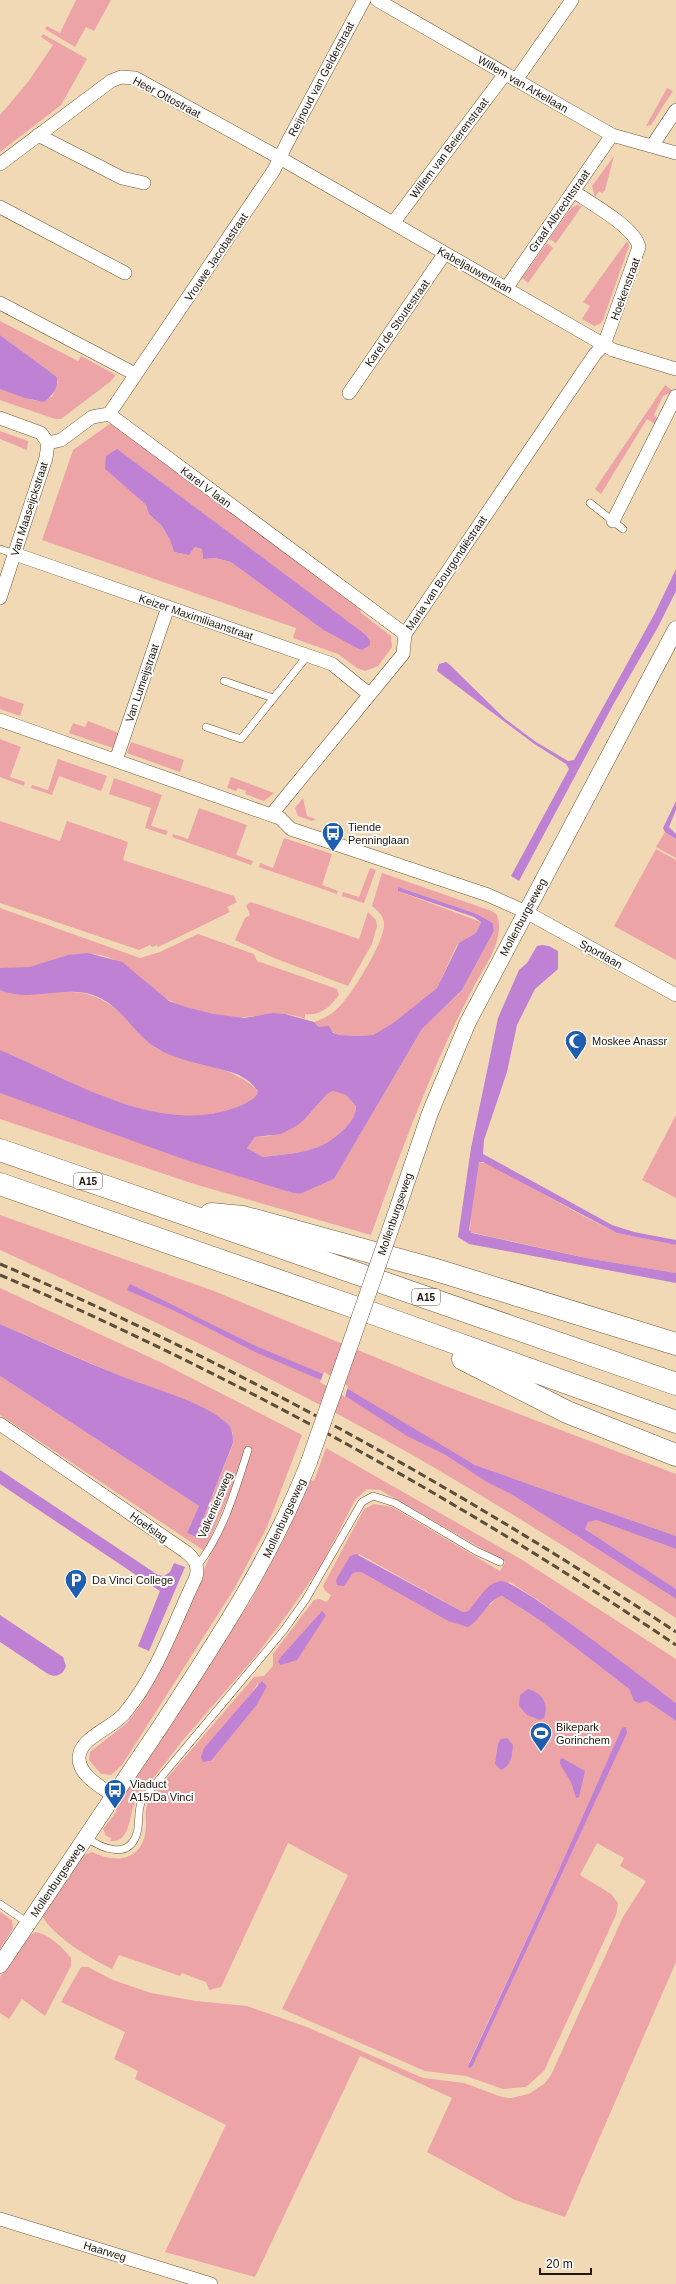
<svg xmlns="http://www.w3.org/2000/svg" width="676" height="2284" font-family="Arial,sans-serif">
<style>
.green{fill:#eda4a7;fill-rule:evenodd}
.water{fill:#be81d4;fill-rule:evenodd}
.pier{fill:#f1d9b6}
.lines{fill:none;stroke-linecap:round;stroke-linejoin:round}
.service-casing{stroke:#6e593a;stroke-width:8}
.minor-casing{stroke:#6e593a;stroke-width:14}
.tertiary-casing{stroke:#6e593a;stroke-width:17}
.motorway-casing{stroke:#6e593a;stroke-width:23}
.service{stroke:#fff;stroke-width:7}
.minor{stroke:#fff;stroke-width:13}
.tertiary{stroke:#fff;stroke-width:16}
.motorway{stroke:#fff;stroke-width:22}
.rail{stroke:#5a4e3a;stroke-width:3;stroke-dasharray:8 4;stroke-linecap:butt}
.tertiary-bridge-casing{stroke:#6e593a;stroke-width:17;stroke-linecap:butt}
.tertiary-bridge{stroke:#fff;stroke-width:16}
.labels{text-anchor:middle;stroke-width:4;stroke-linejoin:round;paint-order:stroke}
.shield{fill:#fefefe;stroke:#615c52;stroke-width:1}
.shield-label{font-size:10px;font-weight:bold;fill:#1e1609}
.street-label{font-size:11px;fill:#1e1609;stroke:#fefefe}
.poi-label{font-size:11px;fill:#1e1609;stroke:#fefefe;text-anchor:start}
</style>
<rect width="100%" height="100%" fill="#f1d9b6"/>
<path class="green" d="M76,0H111L94,31L86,27L75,47L45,29L47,26L60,33Z
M43,34L87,59L61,105L0,152V115L28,82L53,45L41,37Z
M667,88L673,91L651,125L646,126Z
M614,156L605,190L602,193L599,191L595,197L592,186Z
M577,205L582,206L556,243L549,239L571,208Z
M627,241L629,246L603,320L600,324L594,326L582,319L590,306L583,302Z
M547,243L553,248L528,283L522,278Z
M0,321L78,361L81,356L116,375L110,382L61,419H55L0,400V389L36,401L52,397L58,382L57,377L0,335Z
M665,385L672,390L670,393L663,396L654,415L658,419L655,424L647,419L601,494L595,489Z
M111,423L361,610L360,612L391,636L392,647L378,666L365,671L357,668L338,654L293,638L296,628L42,540L73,450ZM105,469L322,603L366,635L322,629L231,562L215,558L203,559L202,549L195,547L189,555L174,552L170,540L162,526L149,514L146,505Z
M0,431L28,441L27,450L0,439Z
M0,696L24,704L20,716L0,709Z
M88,721L119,733L113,748L69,733L73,723L85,727Z
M0,739L21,747L10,777L25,782L24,786L0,777Z
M131,742L184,760L180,772L127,753Z
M58,759L107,776L101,791L59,776L52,795L31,788L32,785L48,790Z
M231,777L274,793L264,801L245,794L246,791L238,788L236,791L227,788Z
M114,778L162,795L151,826L168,831L166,835L145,828L151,808L109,794Z
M303,798L307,816L316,819L312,821L298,816L295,808Z
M199,808L247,825L236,855L253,861L251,865L172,837L173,834L188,839Z
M0,821L60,841L67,821L128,842L123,860L234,896L237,902L227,907L230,912L158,947L157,945L152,947L150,945L139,950L0,903Z
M665,832L676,839V858L656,847Z
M284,838L332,854L322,885L338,891L337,894L259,867L260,863L273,868Z
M656,849L676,860V960L614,926Z
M370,868L376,870L364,903L342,896L343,892L359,897Z
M382,873L492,911L497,915C506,940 483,968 472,990C431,1068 400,1154 371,1235L194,1184L0,1119V1093L293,1193L300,1194L334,1179L422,1029L462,990L494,931L493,923L477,914L398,887V891L481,922L476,933L457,945L437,988L393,1023L373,1035L358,1036L340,1035L319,1027L314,1022C323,1019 331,1015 338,1008C351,996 386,940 384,923C383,915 378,911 372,906Z
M251,902L359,939L368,912L376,920L377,926L372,944L348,986L274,958L235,940L245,918L250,915L246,905Z
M0,908L140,958L160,952L198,934L254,954L257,961L337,989L339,995C330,1007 321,1016 305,1014V1019C282,1010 268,1015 245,1017C225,1020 189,1010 171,1001C137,987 127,950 81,954L67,992C99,991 118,1009 139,1031C144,1037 151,1046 159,1050C191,1066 231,1063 258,1091C257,1099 244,1104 237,1107C156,1138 72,1079 0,1050Z
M333,1091L346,1095L356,1106C357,1123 329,1144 315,1148C298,1154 279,1155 263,1157L247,1148L255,1137L270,1136L298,1125L305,1119L327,1094Z
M676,1115V1198L642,1180Z
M479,1162L489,1164L583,1216L617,1233L676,1245V1273L586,1258L470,1232L471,1209Z
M0,1215L214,1291L443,1385L676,1474V1536L475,1465L410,1428L357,1394L464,1467L511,1494L676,1599V1618C590,1562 504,1508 416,1457C281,1381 141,1314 0,1250Z
M0,1288L160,1362L302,1435L267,1527L234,1589L122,1765L111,1775L101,1774L89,1760L90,1752L127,1723L142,1703L173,1642L225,1521L252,1451L246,1449L228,1498L206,1548L203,1550L0,1415V1376L199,1506L187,1533L196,1537L233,1444V1433L222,1419L198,1406L125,1378L0,1324Z
M326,1448L524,1561L676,1659V1703L545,1605L510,1582L476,1602L468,1611L463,1612L359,1554L349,1578L353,1573L361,1572L448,1621L491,1604L496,1598L502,1596L541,1621L629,1689L633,1698L642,1702L647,1701L676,1721V1962L565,2217L515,2200L427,2152L452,2098L360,2056L255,2277L165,2252L226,2125L135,2079L138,2071L114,2059L125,2032L61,2002L81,1967H88L113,1980L151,1993L196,2001L247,2006L307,2027L423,2078L464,2083L502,2097L511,2098L529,2094L545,2083L551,2075L623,1917L646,1881L620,1866L624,1858L597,1843L580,1875L611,1894L618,1903L616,1915L544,2071L526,2087L503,2089L466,2076L425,2071L282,2009L348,1875L288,1843L221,1987L209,1990L206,1982L182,1973L180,1976L119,1955L112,1969C90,1958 55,1938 42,1916L82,1856L92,1852C113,1863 140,1862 145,1834C148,1819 142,1814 150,1798L254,1677L264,1676L273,1666V1654L314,1600L319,1599L327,1602L331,1595L325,1591L323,1586L364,1509L374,1504L392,1507L500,1571L505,1562L380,1490L367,1489L355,1500L321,1566L286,1616L254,1658L183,1740L136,1800C128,1814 132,1843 110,1841L111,1838L106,1836L103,1829L117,1811L114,1808L252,1599L286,1535L310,1480L314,1481ZM320,1613L325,1617L308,1640ZM258,1683L256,1706L211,1761L207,1762L204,1748L250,1696ZM589,1812L469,2068L468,2065L559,1870Z
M591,1520H596L676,1549V1589L585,1529V1525Z
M0,1912L12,1920L13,1928L0,1949Z
M35,1932C49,1934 62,1947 71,1958V1966L45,2016L22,1999L9,2019L0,2013V1977L24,1940Z"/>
<path class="water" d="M0,335L57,377C59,388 52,396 44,402L25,398L0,389Z
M117,449L366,635L370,641V645L362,650L359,649L322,629L231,562L215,558L203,559L202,549L195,547L189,555L174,552L170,540L162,526L149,514L146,505L105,469L106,456Z
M676,569V591L658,627L613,705L519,881L511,876L569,769L566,764L533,743L437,671L439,664L446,662L450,665L504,718L536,742L568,761L574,760L655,613Z
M676,801V810L669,827L676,834V839L665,832L663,828Z
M398,887L477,914L493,923L494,931L462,990L422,1029L334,1179L300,1194L293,1193L186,1160L0,1093V1050C71,1079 157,1137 237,1107C244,1104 257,1099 258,1091L250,1082L239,1075C215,1066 177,1061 158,1049C133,1035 124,1006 93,995C64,985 30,1003 0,990V968L30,967L68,955L88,953L122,962L169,1001L186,1007L213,1014L244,1018L273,1013L285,1014L314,1022L319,1027L329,1026L333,1033L340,1035L358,1036L373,1035L393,1023L437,988L459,943L476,933L481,922L474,917L398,891ZM333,1091L346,1095L356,1106C357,1123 329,1144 315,1148C298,1154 279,1155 263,1157L247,1148L255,1137L281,1134L298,1125L305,1119L327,1094Z
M542,945L549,946L558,951V969L535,989L517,1025L507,1072L484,1140L483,1154L612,1225L634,1232L676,1240V1245L617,1233L483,1162H479L469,1230L472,1233L586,1258L676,1273V1283L469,1244L458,1237L471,1148L498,1018L519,970L527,963L537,946Z
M130,1284L258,1347L323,1374L475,1465L676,1536V1549L596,1520L588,1522L585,1529L676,1589V1599L511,1494L487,1482L444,1454L407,1436L321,1380L255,1352L175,1311L127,1290Z
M0,1324C42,1342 83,1361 126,1378C154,1389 200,1401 223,1420C232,1426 233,1433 233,1443L196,1537L187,1533L199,1506L0,1376Z
M0,1470L158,1575L164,1576L170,1572L174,1563L185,1567L149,1651L138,1646L160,1591L0,1484Z
M356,1554L463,1612L468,1611C477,1602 487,1582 501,1581C518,1580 652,1685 676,1703V1721L647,1701L639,1703L634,1701L629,1689L541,1621L502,1596C488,1599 481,1620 468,1627L448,1621L361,1572L353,1573L344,1586L337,1585L336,1580L350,1556Z
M322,1611L326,1615L325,1617L297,1660L281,1665L278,1662L280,1658Z
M0,1615L63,1657L66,1666C63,1675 56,1678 48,1674L0,1642Z
M262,1681L267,1686L256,1706L211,1761L203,1762L201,1757L204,1748Z
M528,1689C543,1694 549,1703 544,1718L540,1720L527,1715L519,1706L520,1695Z
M626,1727L627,1733L472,2067L469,2068L468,2066L559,1870L622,1728Z
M507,1738L513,1745C512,1755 512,1765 501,1770L495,1764L498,1744L501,1739Z
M562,1758L585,1771L579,1797L576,1798L571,1782L560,1764V1759Z"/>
<path class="pier" d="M324,1372L348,1386L345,1397L320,1382Z"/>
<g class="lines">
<g class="service-casing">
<path id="service" d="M590,503L623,529
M0,549L15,554
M224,681L273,698
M206,727L241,739L308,655
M197,1566C223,1534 236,1488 248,1450
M86,1837C102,1849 129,1860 137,1833C140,1822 137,1811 142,1800L284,1630L306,1599L362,1502L373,1496L395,1503L476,1551L500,1562
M0,1904L28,1923"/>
</g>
<g class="minor-casing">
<path id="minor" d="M377,0L612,135L676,153
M516,80L572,0
M38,135L122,178L144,183
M652,146L676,110
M0,164L111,81L121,77L135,78L280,158L613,350L676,369
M0,207L125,273
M393,223L505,74
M507,287L612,135
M0,303L135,374
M349,393L445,253
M109,414L274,170L287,143L364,0
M0,418L41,433L48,443L61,440L92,417L109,414L405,634
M613,521L676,396
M15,554L332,664L369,694
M0,598L46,458L48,443
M0,720L271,815L280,818L291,829L488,895L526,912L676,995
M116,760L168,607
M271,815L403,654L405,634L595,354L604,345L639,247C635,227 590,203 573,191
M0,1424L186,1552C195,1559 199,1566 196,1577C174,1623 157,1675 124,1714C112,1728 80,1738 79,1757C78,1775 101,1787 114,1796
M0,2219L211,2284"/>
</g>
<g class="tertiary-casing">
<path id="tertiary" d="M395,1216L430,1113L468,1022L676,629
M0,1965C53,1886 107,1806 160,1727C217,1640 271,1559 309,1462"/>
</g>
<g class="motorway-casing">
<path id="motorway" d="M0,1150L676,1384
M0,1184L383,1317L676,1422
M211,1214L243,1217L433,1269L676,1344
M463,1359L567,1412L676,1455"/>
</g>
<use href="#service" class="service"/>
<use href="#minor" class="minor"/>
<use href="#tertiary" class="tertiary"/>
<use href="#motorway" class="motorway"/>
<path class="rail" d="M0,1264C236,1364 462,1490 676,1632
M0,1275C236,1376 464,1502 676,1645"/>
<g class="tertiary-bridge-casing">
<path id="tertiary-bridge" d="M309,1462L395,1216"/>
</g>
<use href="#tertiary-bridge" class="tertiary-bridge"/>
</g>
<defs>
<g id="bus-pin" transform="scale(1.15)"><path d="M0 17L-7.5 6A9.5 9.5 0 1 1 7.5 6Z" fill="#1f5eaf" stroke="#fefefe"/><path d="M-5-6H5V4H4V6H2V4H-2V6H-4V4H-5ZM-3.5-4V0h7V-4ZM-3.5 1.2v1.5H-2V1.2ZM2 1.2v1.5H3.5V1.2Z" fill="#fff"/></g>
<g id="mosque-pin" transform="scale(1.15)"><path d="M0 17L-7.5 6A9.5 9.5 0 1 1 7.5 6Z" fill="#1f5eaf" stroke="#fefefe"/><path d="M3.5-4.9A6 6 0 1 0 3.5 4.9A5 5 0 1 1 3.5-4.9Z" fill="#fff"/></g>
<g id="parking-pin" transform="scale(1.15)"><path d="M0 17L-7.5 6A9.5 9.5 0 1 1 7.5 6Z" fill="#1f5eaf" stroke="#fefefe"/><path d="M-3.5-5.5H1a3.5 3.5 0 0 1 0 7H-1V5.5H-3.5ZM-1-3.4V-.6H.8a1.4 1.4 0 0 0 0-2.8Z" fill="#fff"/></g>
<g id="stadium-pin" transform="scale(1.15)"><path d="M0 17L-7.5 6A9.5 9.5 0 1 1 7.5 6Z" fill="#1f5eaf" stroke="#fefefe"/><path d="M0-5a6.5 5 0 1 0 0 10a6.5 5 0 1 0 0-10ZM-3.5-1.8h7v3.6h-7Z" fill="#fff"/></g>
</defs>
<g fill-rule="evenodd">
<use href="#bus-pin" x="333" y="833"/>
<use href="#mosque-pin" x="576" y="1041"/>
<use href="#parking-pin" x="76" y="1580"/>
<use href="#stadium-pin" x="541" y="1733"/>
<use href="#bus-pin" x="115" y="1790"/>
</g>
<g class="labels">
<g class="shield">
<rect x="74" y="1173" width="28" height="16" rx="3"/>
<rect x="412" y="1289" width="28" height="16" rx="3"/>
</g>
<g class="shield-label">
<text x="88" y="1185">A15</text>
<text x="426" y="1301">A15</text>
</g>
<g class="street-label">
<text transform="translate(321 79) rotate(-62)" y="4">Reijnoud van Gelderstraat</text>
<text transform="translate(523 84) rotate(30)" y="4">Willem van Arkellaan</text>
<text transform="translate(167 97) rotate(28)" y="4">Heer Ottostraat</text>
<text transform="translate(449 148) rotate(-53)" y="4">Willem van Beierenstraat</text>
<text transform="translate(559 211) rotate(-55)" y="4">Graaf Albrechtstraat</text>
<text transform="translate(216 257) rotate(-56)" y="4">Vrouwe Jacobastraat</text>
<text transform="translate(475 270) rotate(29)" y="4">Kabeljauwenlaan</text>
<text transform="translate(625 289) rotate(-70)" y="4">Hoekenstraat</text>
<text transform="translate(397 323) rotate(-55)" y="4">Karel de Stoutestraat</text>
<text transform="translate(206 487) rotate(37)" y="4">Karel V laan</text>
<text transform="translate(29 509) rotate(-72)" y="4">Van Maaseijckstraat</text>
<text transform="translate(446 573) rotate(-56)" y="4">Maria van Bourgondiëstraat</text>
<text transform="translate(196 617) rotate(19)" y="4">Keizer Maximiliaanstraat</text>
<text transform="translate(142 683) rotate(-71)" y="4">Van Lumeijstraat</text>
<text transform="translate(523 917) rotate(-62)" y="4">Mollenburgseweg</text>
<text transform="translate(601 954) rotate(29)" y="4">Sportlaan</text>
<text transform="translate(395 1214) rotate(-71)" y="4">Mollenburgseweg</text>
<text transform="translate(215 1505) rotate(-67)" y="4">Valkeniersweg</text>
<text transform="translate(284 1518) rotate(-65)" y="4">Mollenburgseweg</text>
<text transform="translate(149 1527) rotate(35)" y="4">Hoefslag</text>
<text transform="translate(57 1880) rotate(-56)" y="4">Mollenburgseweg</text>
<text transform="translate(105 2251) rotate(17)" y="4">Haarweg</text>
</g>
<g class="poi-label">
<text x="348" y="831">Tiende<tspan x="348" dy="13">Penninglaan</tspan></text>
<text x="592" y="1045">Moskee Anassr</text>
<text x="92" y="1584">Da Vinci College</text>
<text x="556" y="1731">Bikepark<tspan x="556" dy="13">Gorinchem</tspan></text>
<text x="130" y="1788">Viaduct<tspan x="130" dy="13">A15/Da Vinci</tspan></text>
</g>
</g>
<path d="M540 2268v6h51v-6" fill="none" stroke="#1e1609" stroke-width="2"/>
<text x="546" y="2268" font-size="12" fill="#1e1609" stroke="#fefefe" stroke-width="3" paint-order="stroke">20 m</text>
</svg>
